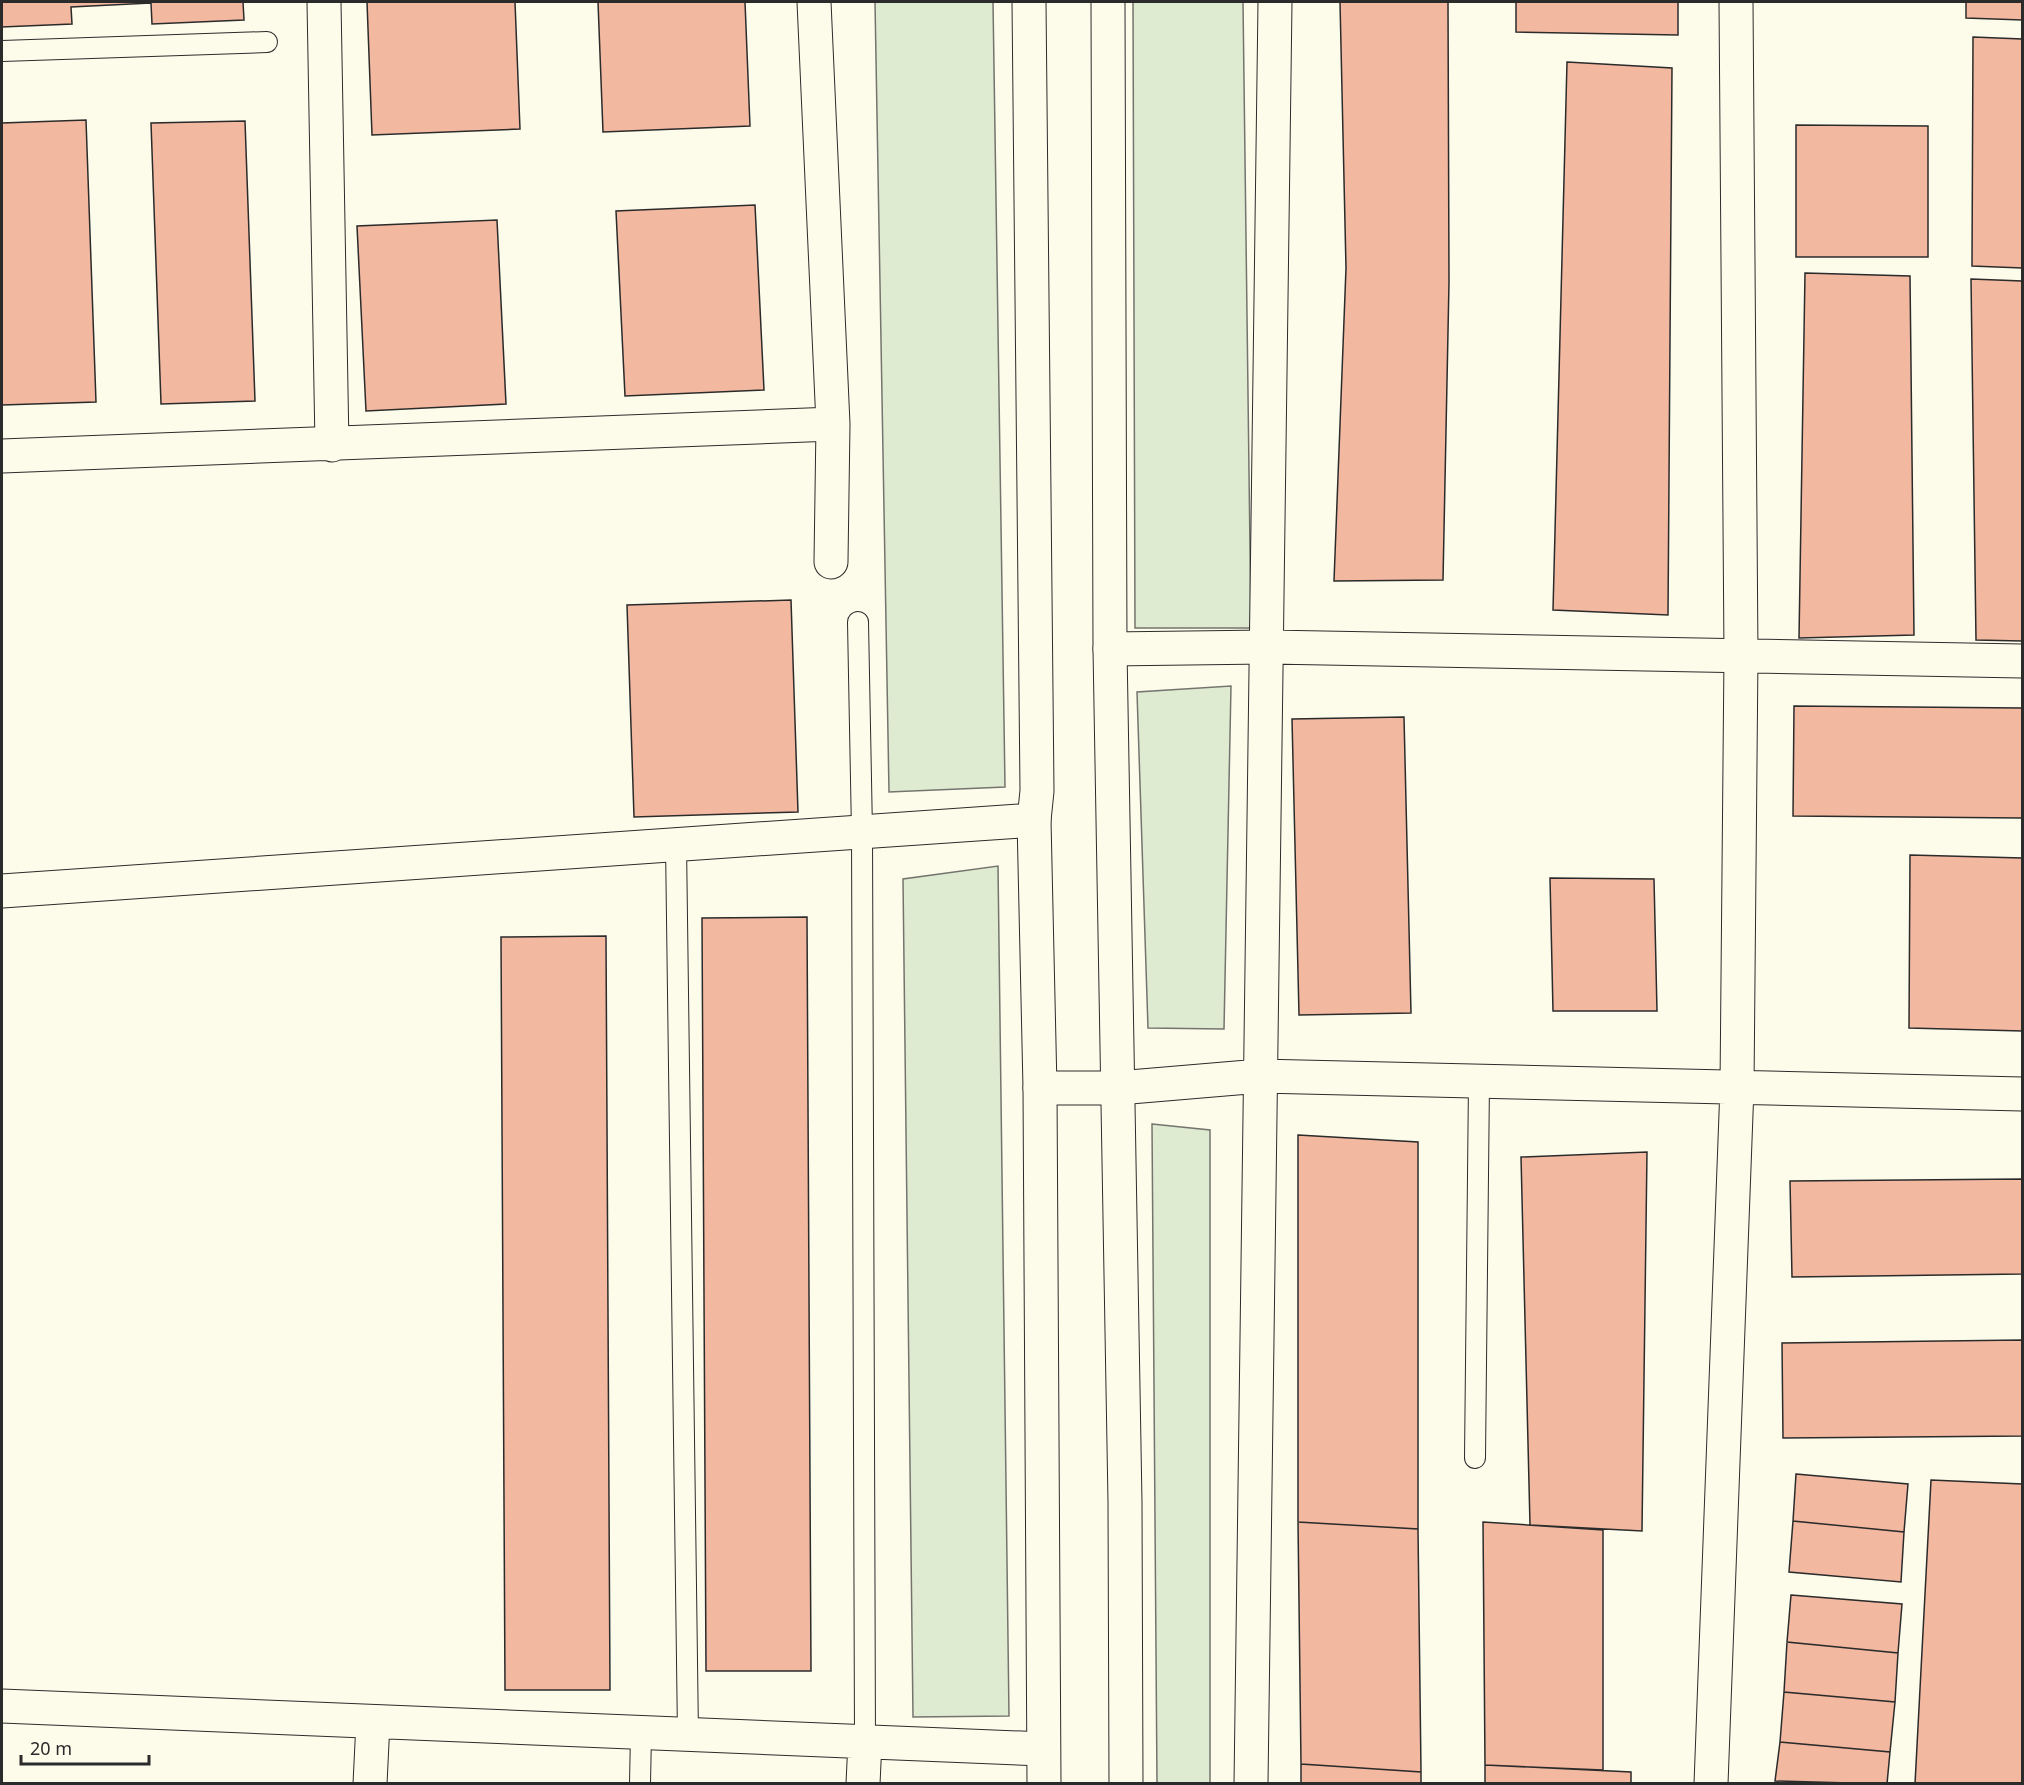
<svg xmlns="http://www.w3.org/2000/svg" width="2024" height="1785" font-family="'Noto Sans',sans-serif">
<style>
.green{fill:#deebd1;stroke:#74746e;stroke-width:1.5}
.building{fill:#f2b8a0;stroke:#2b2b2b;stroke-width:1.5}
.lines{fill:none;stroke-linecap:round;stroke-linejoin:round}
.lane-casing{stroke:#2b2b2b;stroke-width:22}
.street-casing{stroke:#2b2b2b;stroke-width:35}
.secondary-casing{stroke:#2b2b2b;stroke-width:35}
.lane{stroke:#fdfbea;stroke-width:20}
.street{stroke:#fdfbea;stroke-width:33}
.secondary{stroke:#fdfbea;stroke-width:33}
</style>
<rect width="100%" height="100%" fill="#fdfbea"/>
<path class="green" d="M875,2H993L1005,787L889,792Z
M1133,2H1243L1251,628H1135Z
M1231,686L1224,1029L1148,1028L1137,692Z
M998,866L1009,1716L913,1717L903,879Z
M1152,1124L1210,1130V1783H1157Z"/>
<path class="building" d="M2,2H243L244,20L152,24L151,3L71,7L72,24L2,27Z
M367,2H515L520,129L372,135Z
M598,2H745L750,126L603,132Z
M1340,2H1448L1449,282L1443,580L1334,581L1346,268Z
M1516,2H1678V35L1516,32Z
M1966,2H2022V20L1966,18Z
M1973,37L2022,39V268L1972,266Z
M1567,62L1672,68L1668,615L1553,610Z
M86,120L96,402L2,405V123Z
M245,121L255,401L161,404L151,123Z
M1796,125L1928,126V257H1796Z
M755,205L764,390L625,396L616,211Z
M497,220L506,404L366,411L357,226Z
M1805,273L1910,276L1914,635L1799,638Z
M1971,279L2022,281V641L1976,640Z
M791,600L798,812L634,817L627,605Z
M1794,706L2022,708V818L1793,816Z
M1404,717L1411,1013L1299,1015L1292,719Z
M1910,855L2022,858V1031L1909,1028Z
M1550,878L1654,879L1657,1011H1553Z
M807,917L811,1671H706L702,918Z
M606,936L610,1690H505L501,937Z
M1298,1135L1418,1142V1529L1298,1522Z
M1647,1152L1642,1531L1530,1525L1521,1157Z
M2022,1179V1274L1792,1277L1790,1181Z
M2022,1340V1436L1783,1438L1782,1343Z
M1796,1474L1908,1484L1904,1532L1793,1521Z
M1931,1480L2022,1484V1784H1915Z
M1793,1521L1904,1532L1901,1582L1789,1572Z
M1298,1522L1418,1529L1421,1772L1301,1764Z
M1483,1522L1603,1530V1770L1485,1765Z
M1791,1595L1902,1604L1898,1653L1787,1642Z
M1787,1642L1898,1653L1895,1702L1784,1692Z
M1784,1692L1895,1702L1890,1752L1780,1742Z
M1780,1742L1890,1752L1887,1784L1775,1781Z
M1301,1764L1421,1772V1784H1301Z
M1485,1765L1631,1772V1784H1485Z
M2,1783H107V1784H2Z"/>
<g class="lines">
<g class="lane-casing">
<path id="lane" d="M2,51L267,42
M858,622L862,832L865,1741
M676,844L688,1735
M1475,1458L1479,1081
M640,1784L641,1733"/>
</g>
<g class="street-casing">
<path id="street" d="M324,2L332,445
M814,2L833,424L831,562
M2,456L833,424
M1110,649L1266,647L2022,661
M2,891L1034,820
M1040,1088H1118L1260,1076L2022,1094
M2,1706L1043,1749
M370,1784L373,1722
M863,1784L865,1741
M1251,1784L1275,2
M1711,1784L1737,1087L1741,654L1736,2"/>
</g>
<g class="secondary-casing">
<path id="secondary" d="M1029,2L1037,791L1034,820L1040,1088L1044,1784
M1108,2L1110,649L1125,1502L1126,1784"/>
</g>
<use href="#lane" class="lane"/>
<use href="#street" class="street"/>
<use href="#secondary" class="secondary"/>
</g>
<rect width="2024" height="1785" fill="none" stroke="#2b2b2b" stroke-width="6"/>
<path d="M21 1755v9h128v-9" fill="none" stroke="#2b2b2b" stroke-width="3"/>
<text x="30" y="1755" font-size="18" fill="#2b2b2b" stroke="#fdfbea" stroke-width="4.5" paint-order="stroke">20 m</text>
</svg>
